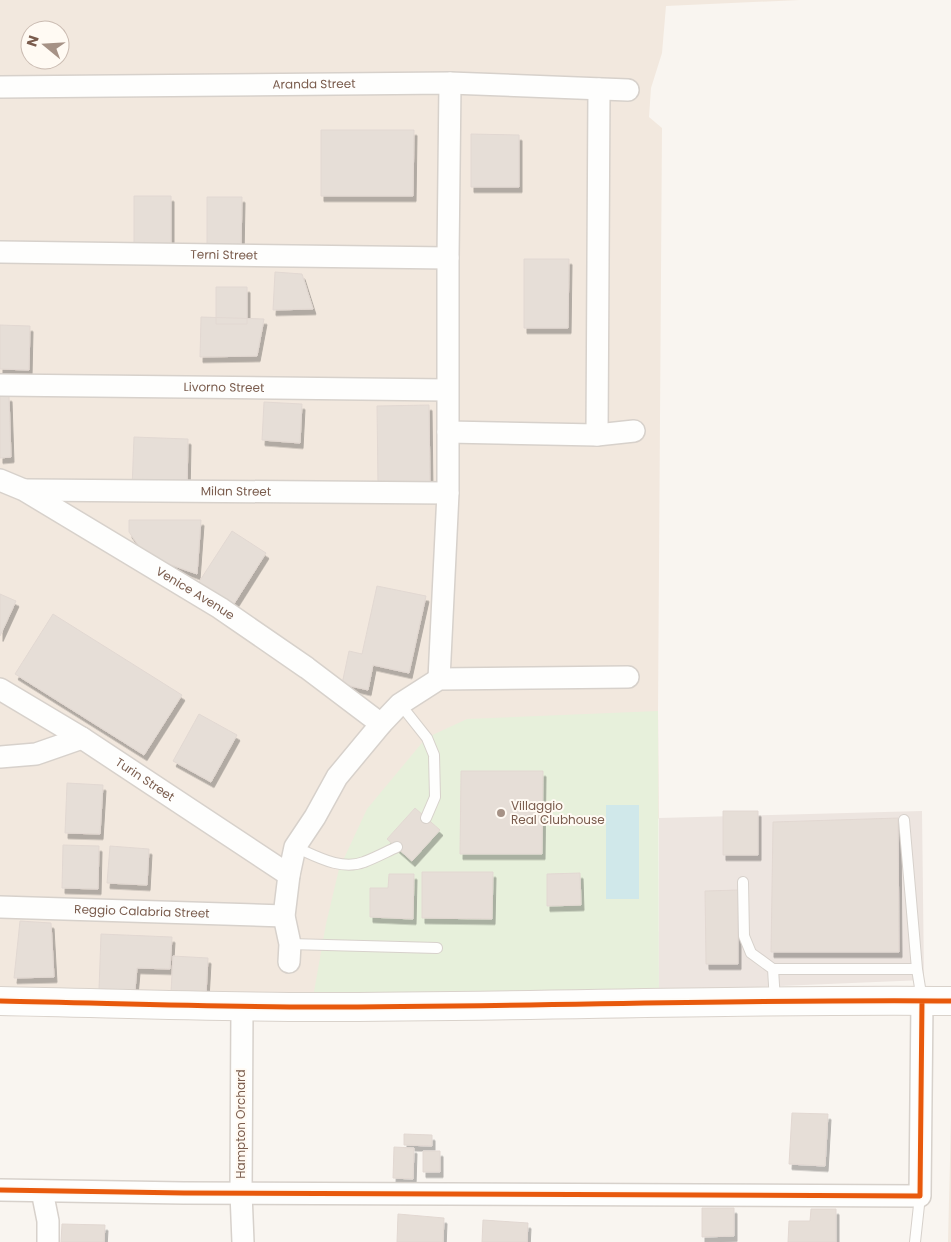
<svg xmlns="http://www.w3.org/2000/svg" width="951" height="1242" font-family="Poppins,sans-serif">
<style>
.residential{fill:#f2e8de;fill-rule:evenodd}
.industrial{fill:#ede5e0}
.green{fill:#e7f0db}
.water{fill:#d0e8ea}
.building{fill:#e6ded7;stroke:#e2d8d2;filter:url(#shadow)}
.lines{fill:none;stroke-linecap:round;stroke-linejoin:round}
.lane-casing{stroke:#d7d1cb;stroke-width:12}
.street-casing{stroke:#d7d1cb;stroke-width:24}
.secondary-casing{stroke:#d9d2cb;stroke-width:30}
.lane{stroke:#fefefd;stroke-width:10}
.street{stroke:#fefefd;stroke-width:21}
.secondary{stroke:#fefefd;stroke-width:28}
.cycleway-casing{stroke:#fffaf3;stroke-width:8}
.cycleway{stroke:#e8590c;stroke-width:5}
.poi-dot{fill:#a69286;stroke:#fffaf3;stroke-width:2}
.labels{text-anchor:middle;stroke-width:4;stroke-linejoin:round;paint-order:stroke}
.street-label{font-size:12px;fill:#7a5c4d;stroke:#fffaf3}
.poi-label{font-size:12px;fill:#7a5c4d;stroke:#fffaf3;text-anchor:start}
</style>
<defs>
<filter id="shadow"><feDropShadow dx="3" dy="5.5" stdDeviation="0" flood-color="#0004"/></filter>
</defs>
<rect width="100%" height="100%" fill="#f9f5f0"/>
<path class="residential" d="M0,0H800L666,6L662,53L651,88L649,117L662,128L658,711L659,818L500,995L0,996ZM30,30H60V60H30Z
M951,1119V1242H948Z"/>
<path class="industrial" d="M922,811L924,980L659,991V818Z"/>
<path class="green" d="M658,711L659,991L312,1003L326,924L339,869L367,809L426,738L467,719Z"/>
<path class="water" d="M606,805H639V899H606Z"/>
<path class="building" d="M321,130H414L413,196H321Z
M471,134L519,135V187H471Z
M134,196H171V251H134Z
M207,197H242L241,250H207Z
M524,259H569L568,328H524Z
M275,272L302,274L313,309L273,310Z
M216,287H247V324H216Z
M201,317L264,319L257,356L200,357Z
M0,325L30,326L29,370L0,369Z
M0,396H9L11,457L0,458Z
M264,402L302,404L300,443L262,440Z
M429,405L430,486L378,487L377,406Z
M134,437L188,439L187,489L132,488Z
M129,520H201L197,574L146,556L129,532Z
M232,531L266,553L232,607L197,585Z
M377,586L426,596L409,673L373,665L368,690L342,684L349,651L362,654Z
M0,594L16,601L0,636Z
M53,614L182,695L144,755L15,674Z
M199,714L237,735L211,782L173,761Z
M461,771H543L542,854H460Z
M67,783L103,785L100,834L65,833Z
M415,808L440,830L412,861L387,839Z
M723,811H758V855H723Z
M898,818L899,952H771L773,822Z
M63,845L99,846L98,889L62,888Z
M110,846L149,849L147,885L107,883Z
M422,872H493L492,919L422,918Z
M580,873L581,905L547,906V874Z
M389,874H414L413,919L370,917V888H388Z
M738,890V964H706L705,891Z
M20,921L51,923L54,977L14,978Z
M101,934L172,937L170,969L137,968L135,990L99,989Z
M173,956L208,958L206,994L171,992Z
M792,1113L828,1114L825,1166L789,1164Z
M404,1134L432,1135V1146L404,1145Z
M394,1147L414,1148L413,1179L393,1178Z
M423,1151H440V1172H423Z
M702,1208H734V1236L702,1237Z
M811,1209H836V1242H788L789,1221H810Z
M398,1214L444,1218L443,1242H397Z
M483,1220L528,1223L527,1242H482Z
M62,1224L105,1225L104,1242H61Z"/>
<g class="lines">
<g class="lane-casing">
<path id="lane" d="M400,704L427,738L434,755L435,797L426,818
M295,847C316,856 341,871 364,862C375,858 386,852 397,847
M743,882L744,936L751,953L773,969L775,1001
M290,944L437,948
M773,969H917L904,820
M917,969L922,1000
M915,1242L920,1196"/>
</g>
<g class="street-casing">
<g id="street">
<path id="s1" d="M0,87L450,83L628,90"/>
<path id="s2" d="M0,252L448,258"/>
<path id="s3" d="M0,385L447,390"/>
<path d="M448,432L597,435L634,431"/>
<path d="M597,435L599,89"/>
<path id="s4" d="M0,480L24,490L220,608L307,668L381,724"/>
<path id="s5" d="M25,490L448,493"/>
<path d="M439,679L448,493V258L450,83"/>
<path id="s6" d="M0,689L82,738L289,875"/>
<path d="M0,757L36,754L82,738"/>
<path id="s7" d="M0,907L284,916"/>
<path d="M289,962L290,944L284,916L289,875L295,847L315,817L337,777L381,724L400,704L439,679L628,677"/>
<path d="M242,1007L241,1193L243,1242"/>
<path d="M0,1190L184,1193L920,1196L922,1001"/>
<path d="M42,1191L48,1221V1242"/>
</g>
</g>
<g class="secondary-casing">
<path id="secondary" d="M0,1001C107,1003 213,1007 320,1007C530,1007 741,999 951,1001"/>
</g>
<use href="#lane" class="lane"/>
<use href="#street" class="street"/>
<use href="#secondary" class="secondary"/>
<g class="cycleway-casing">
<path id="cycleway" d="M0,1001C107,1003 213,1007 320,1007C530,1007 741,999 951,1001
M0,1190L184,1193L920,1196L922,1001"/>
</g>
<use href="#cycleway" class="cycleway"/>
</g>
<circle class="poi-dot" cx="501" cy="813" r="5"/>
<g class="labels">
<g class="street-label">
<text dy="4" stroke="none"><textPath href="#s1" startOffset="314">Aranda Street</textPath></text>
<text dy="4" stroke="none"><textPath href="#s2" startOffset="224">Terni Street</textPath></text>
<text dy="4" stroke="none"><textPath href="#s3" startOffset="224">Livorno Street</textPath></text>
<text dy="4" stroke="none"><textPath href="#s5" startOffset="211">Milan Street</textPath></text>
<text dy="4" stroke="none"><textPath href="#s4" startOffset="226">Venice Avenue</textPath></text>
<text dy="4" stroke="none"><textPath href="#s6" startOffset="171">Turin Street</textPath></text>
<text dy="4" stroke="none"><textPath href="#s7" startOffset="142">Reggio Calabria Street</textPath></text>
<text transform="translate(241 1124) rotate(-90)" y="4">Hampton Orchard</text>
</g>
<g class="poi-label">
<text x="511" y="810">Villaggio<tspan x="511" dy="14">Real Clubhouse</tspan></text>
</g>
</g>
<g transform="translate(45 45) rotate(288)"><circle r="24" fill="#fffaf3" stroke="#cabbb1"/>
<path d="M0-4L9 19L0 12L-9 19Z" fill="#a69286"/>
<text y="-8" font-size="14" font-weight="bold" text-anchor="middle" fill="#7a5c4d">N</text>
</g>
</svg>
